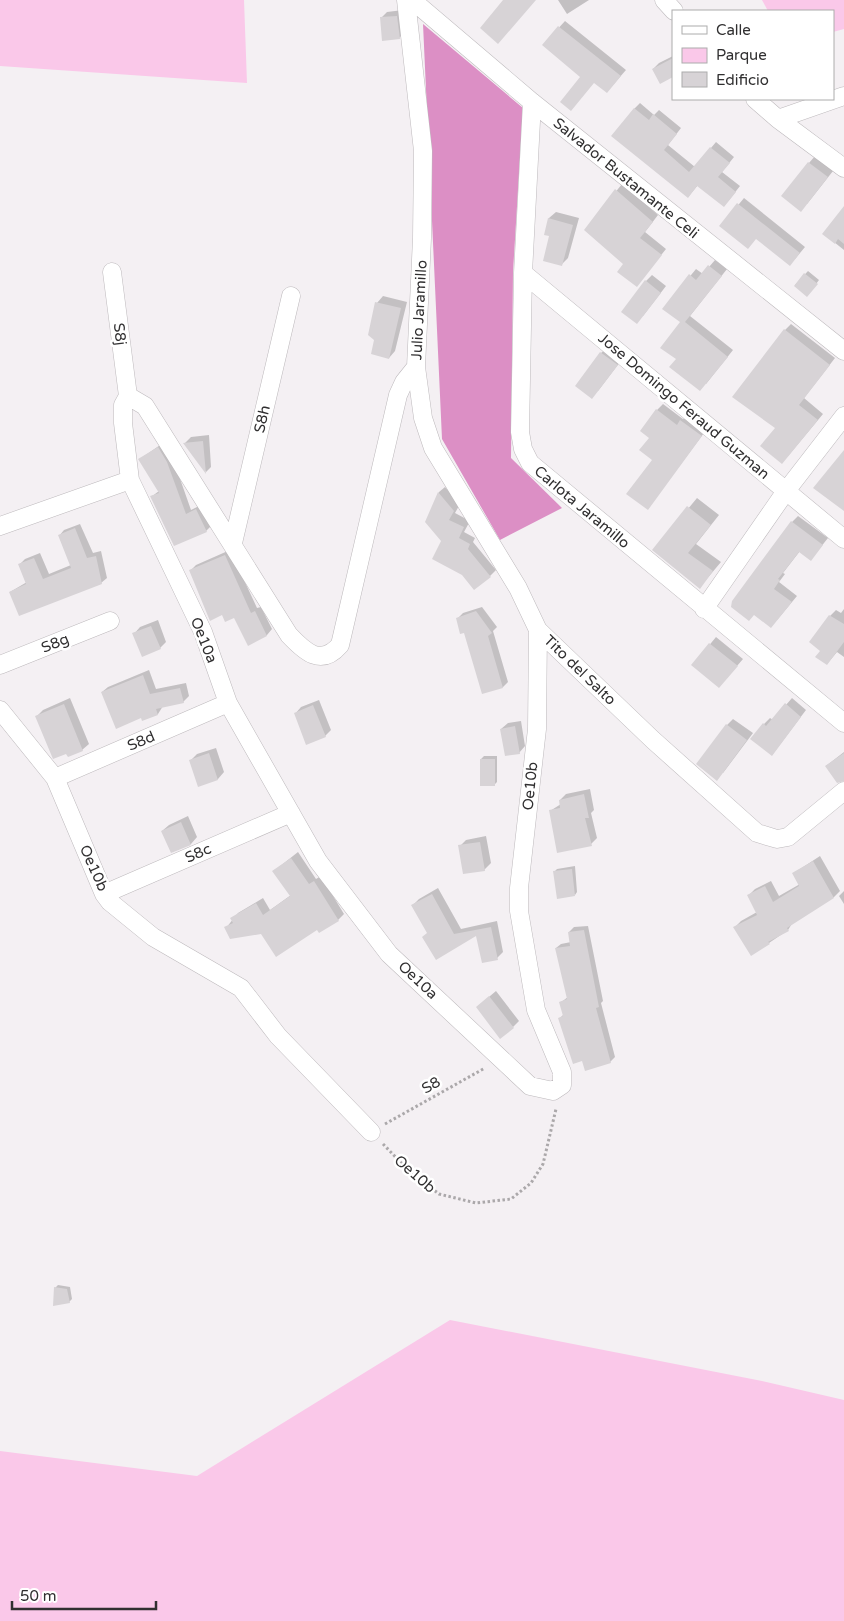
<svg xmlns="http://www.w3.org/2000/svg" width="844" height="1621" font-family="'Varela Round',sans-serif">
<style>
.green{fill:#fac8e9}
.forest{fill:#dc8fc5}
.shadow{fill:#0003}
.building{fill:#d7d3d6}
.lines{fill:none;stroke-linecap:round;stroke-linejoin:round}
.minor-casing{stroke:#bdb9bc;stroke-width:19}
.path{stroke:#aba8aa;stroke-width:3;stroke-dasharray:2.5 2.5;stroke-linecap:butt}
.minor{stroke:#fff;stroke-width:18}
.labels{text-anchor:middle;stroke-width:5;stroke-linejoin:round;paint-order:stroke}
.street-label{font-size:15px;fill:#302f30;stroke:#fff}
</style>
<rect width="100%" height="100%" fill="#f4f0f3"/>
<path class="green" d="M0,0H244L247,83L0,66Z
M762,0H844V29L833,32V11H768Z
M450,1320L762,1381L844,1400V1621H0V1451L197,1476Z"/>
<path class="forest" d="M423,24L523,108L513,272L511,458L562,508L500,540L442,439Z"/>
<path class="shadow" d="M558,0H589L567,14Z
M403,10L405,32L399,38L381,18L387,12Z
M565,21L626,70L612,86L582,77L543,45Z
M673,56V76L653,69L659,63Z
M640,103L654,115L659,110L681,128L668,145L695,167L716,142L734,157L722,172L740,186L729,200L698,185L688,197L634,109Z
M815,156L833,171L807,204L809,163Z
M622,184L658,215L645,232L666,249L642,279L585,230Z
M744,198L805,247L795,259L757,238L721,226Z
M556,212L579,218L568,258L562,264L551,235L545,234L549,218Z
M844,213V250L824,234Z
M715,260L727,269L690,316L733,350L706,384L677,359L681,322L664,308L696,269L703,274Z
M808,271L819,280L810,292L795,285Z
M652,275L666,286L643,316L646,281Z
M383,296L407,302L395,351L389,358L376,340L377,303Z
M791,324L835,358L804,398L823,414L788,456L777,428L785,330Z
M608,347L623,358L598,391L601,353Z
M663,404L683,419L688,415L707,429L647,509L654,460L650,438L657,410Z
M209,435L211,467L206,472L185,443L191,437Z
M163,443L172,456L191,510L201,505L211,526L206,531L151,497L159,491L140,459Z
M445,487L460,504L455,513L470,521L464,532L475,538L473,542L496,570L490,576L463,574L443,541L426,522L439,492Z
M697,498L719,515L696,544L721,562L700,587L654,550Z
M798,516L828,538L816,553L800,551L783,573L785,574L779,582L797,596L777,620L754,614L792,522Z
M80,524L93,553L101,551L107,578L101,583L10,592L27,582L19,565L25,559L40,553L49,574L71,565L59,536L64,530Z
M230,550L257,608L261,607L272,629L267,635L248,644L234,616L222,614L190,571L196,565Z
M482,607L497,627L493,631L508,682L503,687L483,692L465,632L458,618L463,613Z
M844,609V657L837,652L827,664L821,650L830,616L836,610L841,613Z
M158,620L166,642L160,648L134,634L140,627Z
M716,637L743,659L725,680L693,665Z
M149,670L156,689L186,683L189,696L183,702L163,706L158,714L142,717L102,692L108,687Z
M70,698L89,744L82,750L37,716L43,710Z
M792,698L806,710L772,755L764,724L770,718L773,720Z
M319,700L331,730L325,736L295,714L301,707Z
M733,719L753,733L723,773L727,725Z
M521,721L525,746L519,753L501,729L508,723Z
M216,748L224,772L218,779L199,785L190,761L197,754Z
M844,752V780L826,766Z
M484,756H497V782L494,785L481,759Z
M590,789L594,810L591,813L597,838L591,844L550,811L561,804L560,800L566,794Z
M188,816L197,837L191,844L172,852L162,831L169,825Z
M486,836L491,863L484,870L460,846L466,840Z
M298,852L316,879L321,876L344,914L338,920L317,928L262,933L226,928L238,913L263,898L270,910L291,895L274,871Z
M820,856L840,891L834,897L793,922L788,930L769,943L735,927L741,921L757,912L748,896L755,889L771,881L779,896L800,884L794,873Z
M575,866L577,892L575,895L554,872L557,869Z
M438,888L461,929L497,921L503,952L497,958L477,934L437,958L428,932L413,905L419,899Z
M844,891V904L839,896Z
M588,926L603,1001L601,1003L615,1057L610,1062L583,1060L559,1019L564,1014L560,1003L568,997L556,948L561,944L571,942L569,932L574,927Z
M496,991L519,1021L513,1027L477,1007Z
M58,1285L70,1287L72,1299L69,1302L55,1288Z"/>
<path class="building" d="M503,0H536L498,44L480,28Z
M397,16L400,39L382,41L380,17Z
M558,26L621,76L607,93L594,83L571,111L560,102L580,77L542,45Z
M673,58V77L660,84L652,69Z
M634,108L649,120L653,114L677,134L664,150L689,172L710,147L730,163L718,177L736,192L724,207L697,186L688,198L611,136Z
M808,162L828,177L801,212L781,196Z
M615,189L653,222L640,238L662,255L637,287L617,272L623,264L584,230Z
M737,203L800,253L790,266L756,239L748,249L719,226Z
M844,206V244L838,239L835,244L822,234Z
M548,218L573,225L562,266L543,261L549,236L544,235Z
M708,265L722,276L685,322L728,357L700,391L669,367L676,359L660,348L680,322L662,309L689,274L696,280Z
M804,273L818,284L807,297L794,286Z
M645,280L661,293L637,324L621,312Z
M375,302L401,308L389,359L371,354L374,340L368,335Z
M784,329L830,365L799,405L818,420L782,464L760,446L775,428L732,397Z
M600,352L618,365L592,399L575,386Z
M656,409L677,425L680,420L702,436L648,510L626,494L652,460L639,450L649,438L640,431Z
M203,441L206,474L183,443Z
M158,447L167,462L186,514L196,509L207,532L174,546L150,496L159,493L138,459Z
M844,450V511L813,488Z
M438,492L454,511L449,520L464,527L459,538L470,544L468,549L491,577L474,590L462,575L432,559L441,541L425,522Z
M687,506L711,525L688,553L713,571L700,589L652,550Z
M791,521L823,545L811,561L799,552L778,579L780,580L774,589L792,602L771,628L754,615L749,621L731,607L732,601Z
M75,528L87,558L96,556L102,584L19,616L9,592L26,584L18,564L34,558L43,579L71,568L58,535Z
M225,555L251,613L255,611L267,636L248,646L234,618L225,622L222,615L210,621L189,570Z
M476,611L492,633L488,636L503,688L482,694L464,633L460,634L456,618Z
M829,615L844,624V642L827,665L815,657L820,651L809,642Z
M151,626L161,649L142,657L132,633Z
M709,643L738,666L719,688L691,665Z
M143,675L150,694L180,688L184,703L156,709L158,715L142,721L141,718L116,729L101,692Z
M785,703L801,717L772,756L750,739L763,723L766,726Z
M64,704L83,751L68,757L66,754L53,759L35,716Z
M313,705L326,737L306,745L294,713Z
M726,724L747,740L717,781L696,764Z
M515,726L520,754L505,756L500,729Z
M209,753L218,780L198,787L189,760Z
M844,753V781L837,783L825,766Z
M480,759H495V786H480Z
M584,794L589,818H585L592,846L557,853L549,810L560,808L559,800Z
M181,822L191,845L171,853L161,831Z
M480,842L485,871L463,874L458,845Z
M291,858L309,884L314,881L339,921L319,933L317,930L276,957L261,934L230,939L224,927L233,923L230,918L256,903L263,915L290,896L272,871Z
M813,861L834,898L787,928L789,931L768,942L770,944L751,956L733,927L757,915L747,895L765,886L773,902L799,886L792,873Z
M572,869L575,896L557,899L553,871Z
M432,894L454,934L491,927L498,960L482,963L476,936L436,960L422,937L427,933L411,905Z
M584,930L599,1007L596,1008L611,1063L585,1071L582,1061L573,1064L558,1018L563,1016L559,1002L567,999L555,948L570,946L568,932Z
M489,996L514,1028L500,1039L476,1007Z
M54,1287L67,1289L70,1303L53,1306Z"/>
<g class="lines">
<g class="minor-casing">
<path id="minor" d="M406,0L423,151L422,238L416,367L404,382L398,395L340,645C321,667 305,652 289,635L145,406L128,396L123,405V423L130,480L203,632L228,703L318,861L389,954L530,1086L553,1091L562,1085V1072L536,1010L519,911V888L537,729L538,630
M412,0L532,102L844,351
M664,0L674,11
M755,99L778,119L844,168
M532,102L523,273L520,432L523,449L530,463L844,723
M778,119L844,96
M112,272L128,396
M523,273L844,539
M416,367L423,418L433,448L518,588L538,630L653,740L757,833L777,839L788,837L844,791
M0,526L130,480
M233,543L291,296
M704,609L786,491L844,416
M0,665L110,621
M0,710L55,778L104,894L110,902L153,937L241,988L278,1036L371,1132
M55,778L228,703
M104,894L291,813"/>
</g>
<path class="path" d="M385,1124L485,1068
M383,1144L410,1172L439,1194L476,1203L511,1199L531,1183L543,1164L556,1109"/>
<use href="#minor" class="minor"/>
</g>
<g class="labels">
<g class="street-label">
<text transform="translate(626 178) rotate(39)" y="5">Salvador Bustamante Celi</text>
<text transform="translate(419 310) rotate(-87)" y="5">Julio Jaramillo</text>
<text transform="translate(120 334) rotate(83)" y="5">S8j</text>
<text transform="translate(684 406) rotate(40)" y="5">Jose Domingo Feraud Guzman</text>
<text transform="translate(262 419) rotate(-77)" y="5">S8h</text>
<text transform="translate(582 507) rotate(40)" y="5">Carlota Jaramillo</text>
<text transform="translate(204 640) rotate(68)" y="5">Oe10a</text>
<text transform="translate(55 643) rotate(-22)" y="5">S8g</text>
<text transform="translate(580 670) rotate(44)" y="5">Tito del Salto</text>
<text transform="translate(141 741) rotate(-23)" y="5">S8d</text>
<text transform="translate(530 786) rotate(-84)" y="5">Oe10b</text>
<text transform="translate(198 853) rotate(-24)" y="5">S8c</text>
<text transform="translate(94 868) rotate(66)" y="5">Oe10b</text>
<text transform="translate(418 980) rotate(43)" y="5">Oe10a</text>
<text transform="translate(431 1085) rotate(-29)" y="5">S8</text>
<text transform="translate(415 1174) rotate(41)" y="5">Oe10b</text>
</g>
</g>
<rect x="672" y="10" width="162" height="90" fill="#ffffff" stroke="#acacac"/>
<rect x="682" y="26" width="25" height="8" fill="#ffffff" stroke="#acacac"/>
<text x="716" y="35" font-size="15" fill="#302f30">Calle</text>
<rect x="682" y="48" width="25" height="15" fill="#fac8e9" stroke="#acacac"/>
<text x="716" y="60" font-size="15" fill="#302f30">Parque</text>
<rect x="682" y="72" width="25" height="15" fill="#d7d3d6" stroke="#acacac"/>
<text x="716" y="85" font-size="15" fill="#302f30">Edificio</text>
<path d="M12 1601v8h144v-8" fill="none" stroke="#302f30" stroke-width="2.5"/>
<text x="20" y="1601" font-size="15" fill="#302f30" stroke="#ffffff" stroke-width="4" paint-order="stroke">50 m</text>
</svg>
